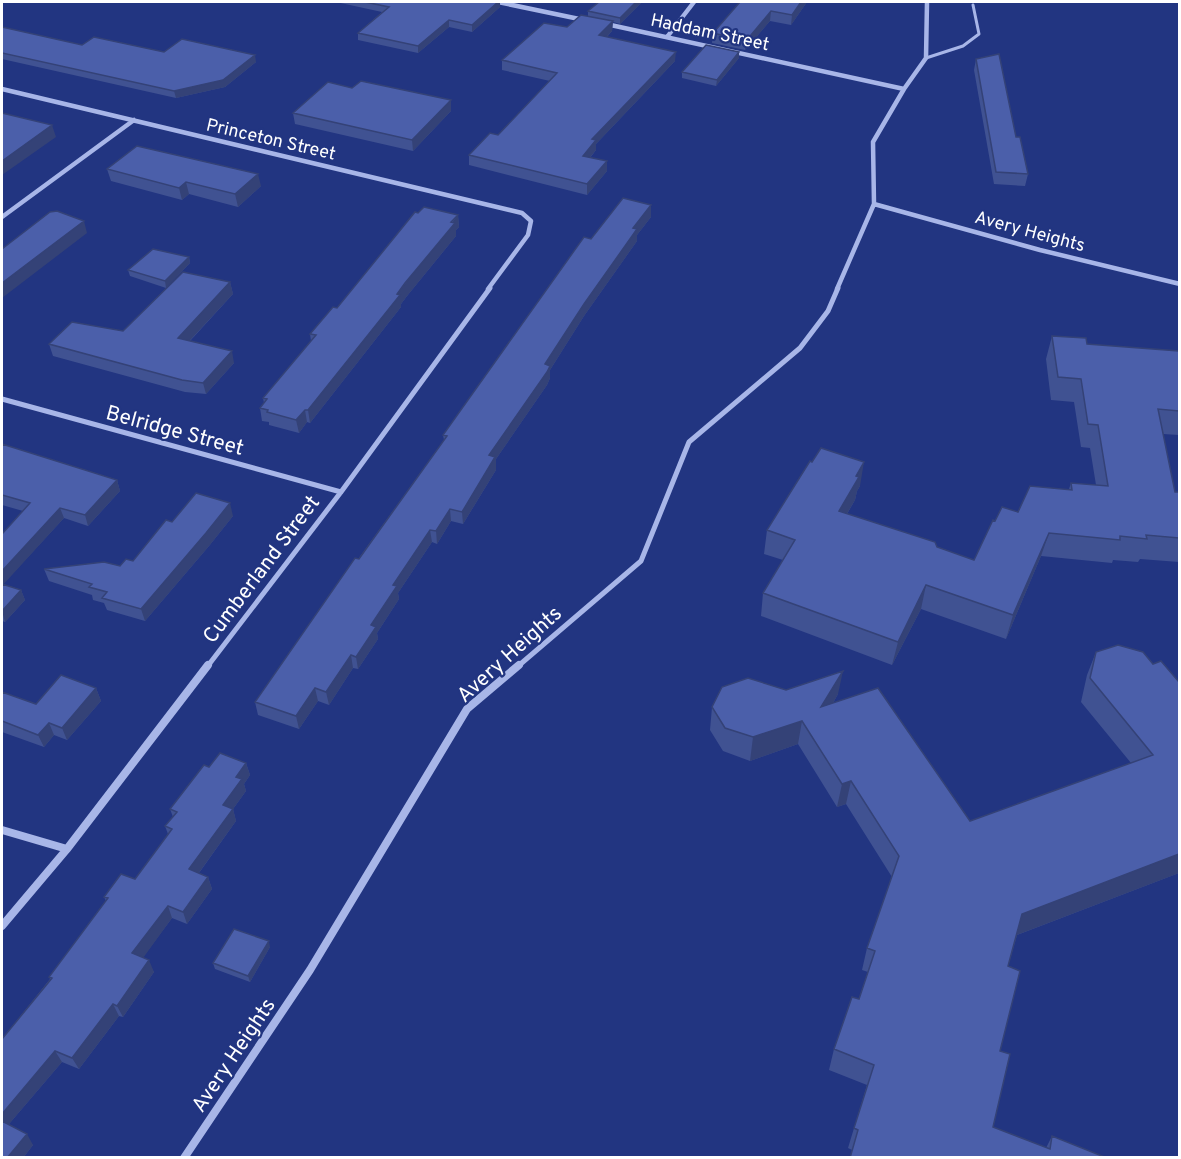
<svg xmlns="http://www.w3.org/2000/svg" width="1181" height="1159" font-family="Overpass,sans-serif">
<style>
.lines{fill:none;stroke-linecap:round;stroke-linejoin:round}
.lane{stroke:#a8b6e8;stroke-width:3}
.street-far2{stroke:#a8b6e8;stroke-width:4.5}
.street-far1{stroke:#a8b6e8;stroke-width:5}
.street{stroke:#a8b6e8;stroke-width:8}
.wall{fill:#405292}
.shaded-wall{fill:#344277}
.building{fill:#4b5faa;stroke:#344277;stroke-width:1.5}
.labels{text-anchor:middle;stroke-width:4.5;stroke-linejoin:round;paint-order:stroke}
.far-street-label{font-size:18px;fill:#fff;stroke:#223581}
.street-label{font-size:21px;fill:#fff;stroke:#223581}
</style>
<rect width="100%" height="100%" fill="#223581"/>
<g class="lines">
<path class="lane" d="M926,58L963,46L979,34L973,5"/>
<path class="street-far2" d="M498,2L584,20
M606,24L904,89L873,142L874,204L837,289
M667,37L694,2
M2,89L522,213L531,221L528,235L488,289
M904,89L926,58L927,2
M874,204L1040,250L1180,284
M2,217L134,120"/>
<path class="street-far1" d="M2,399L341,492
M207,667L341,492L490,288
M517,667L641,561L689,442L800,348L828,311L838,288"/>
<path class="street" d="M2,830L67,849
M2,926L67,849L208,665
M184,1158L310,970L467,709L519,665"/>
</g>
<path class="wall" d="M336,2H500V7L472,32L449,27L418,53L358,40V33L382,12Z
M642,2L620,24L613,22L612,31L607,37L675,61L596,144V150L590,158L607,171L587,195L469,165V155L498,135L550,81L502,70V60L588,16V11Z
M740,2H807L791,25L770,21L745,50L712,43L713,33Z
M2,27L82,45L164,52L256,62L225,87L176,98L2,59Z
M739,58L716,86L682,78V72Z
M976,59L1028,174L1025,186L994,184L974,70Z
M451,111L413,151L295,124L293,113Z
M107,169L261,186L238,207L189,194L182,200L111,181Z
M651,205V217L637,235V241L584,316L550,370V378L547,385L496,459V470L463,524L451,521L437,544L432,542L398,593L399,599L377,633L378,639L358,669L353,668L329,705L318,701L299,729L258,715L255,702L444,440L443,435L591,239Z
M418,213L458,215L459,227L456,230V236L407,296L401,304V307L310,423L307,422L299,433L269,425V422L262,421L260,408L264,403L263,398L311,341L310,334L337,308Z
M189,257L190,263L166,288L130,276L128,270Z
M230,282L233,294L190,341L234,363L206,394L185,392L53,356L49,344L123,331Z
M1052,336L1087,344L1179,351V435L1163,434L1175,492H1179V562L1140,559L1138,562L1113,560L1112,563L1041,556L1006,639L921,609L892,665L761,616L763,593L783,560L764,554L767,530L812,462L860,486L857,491L855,500L847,514L974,560L995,521L1069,489L1071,483L1096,485L1090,448L1081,447L1074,402L1051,400L1046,359Z
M2,444L117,480L120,491L88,526L64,518L3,584L21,590L25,600L5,622L2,621V534L23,511L2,505Z
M233,516L209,546L145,621L107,610L104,603L93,600L92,595L49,581L44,569L120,566L133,561L172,522Z
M1096,652H1143L1179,873L1017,935L1008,966L993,1127L1046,1148L1052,1136L1107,1158L852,1150L848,1148L867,1085L829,1070L834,1049L859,999L868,972L862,970L867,948L892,877L846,804L837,807L798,744L750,761L723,751L710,730L712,707L838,694L833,703L970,821L1131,763L1081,702L1087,675Z
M96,688L101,701L67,740L54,735L44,747L2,732V692L36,704Z
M246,763L250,775L244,784L246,791L233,809L236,821L199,873L208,877L212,889L187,924L172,918L143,957L154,972L123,1017L119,1016L79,1069L62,1062L9,1124L33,1145L23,1158H2V1039L50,979L49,977L106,901L104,897L135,879L168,834L165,826L173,817L170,809L209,767Z
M270,947L250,982L215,969L213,963Z"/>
<path class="shaded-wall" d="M498,2H500V7L472,32V25Z
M636,2H642L620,24V18Z
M801,2H807L791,25L792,15Z
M771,11L770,21L745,50L746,41Z
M449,20V27L418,53V46Z
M613,21L612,31L599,45V35Z
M676,52L675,61L596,144V150L583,166V156L592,139Z
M739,52V58L716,86L717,80Z
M255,55L256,62L225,87L176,98L174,91Z
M451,100V111L413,151L412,140Z
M52,125L56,137L2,175V161Z
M607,161V171L587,195V184Z
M258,174L261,186L238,207L235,194Z
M186,182L189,194L182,200L179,188Z
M651,205V217L637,235V241L584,316L550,370V378L547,385L496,459V470L463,524L462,512L489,455L545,364L633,228Z
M458,215L459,227L456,230V236L407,296L401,304V307L310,423L308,410Z
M84,221L87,233L2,298V283Z
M189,257L190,263L166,288L165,281Z
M230,282L233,294L181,350L178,338Z
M232,351L234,363L206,394L203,383Z
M305,410L307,422L299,433L296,420Z
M864,462L860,486L857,491L855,500L835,534L839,511Z
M117,480L120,491L88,526L85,515Z
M230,503L233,516L209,546L145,621L141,609Z
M60,508L64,518L2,586V571Z
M450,509L451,521L437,544L436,531Z
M430,530L432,542L398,593L399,599L377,633L378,639L358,669L356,657L371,625L393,585Z
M1049,533L1041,556L1006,639L1013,615Z
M926,585L921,609L892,665L898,642Z
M21,590L25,600L5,622L2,611Z
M351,655L353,668L329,705L326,692Z
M843,671L838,694L817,731L821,707Z
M96,688L101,701L67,740L62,728Z
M315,688L318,701L299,729L296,716Z
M802,721L798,744L750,761L753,737Z
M49,723L54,735L44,747L38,735Z
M246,763L250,775L244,784L246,791L233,809L236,821L193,881L189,869L223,805L236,777Z
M851,781L846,804L837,807L842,784Z
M1179,854V873L1014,936L1022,914Z
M208,877L212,889L187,924L183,912Z
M168,906L172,918L138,965L132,953Z
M269,941L270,947L250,982L248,976Z
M149,960L154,972L123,1017L117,1006Z
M113,1004L119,1016L79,1069L72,1058Z
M55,1051L62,1062L9,1124L10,1126L2,1123V1114Z
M27,1134L33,1145L23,1158H7Z"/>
<path class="building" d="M365,2H498L472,25L449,20L418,46L358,33L389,7Z
M599,2H636L620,18L588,11Z
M740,2H801L792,15L771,11L746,41L713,33Z
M581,15L613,21L599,35L676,52L592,139L596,140L583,156L607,161L587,184L469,155L490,133L498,135L557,73L502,60L544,23L567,27Z
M2,27L82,45L94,37L164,52L182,39L255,55L223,80L174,91L2,53Z
M706,45L739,52L717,80L682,72Z
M999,54L1016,137H1020L1028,174L996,172L976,59Z
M361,81L451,100L412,140L293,113L328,82L352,88Z
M2,113L52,125L2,161Z
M137,146L258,174L235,194L186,182L179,188L107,169Z
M623,198L651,205L633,228L637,229L584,304L545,364L550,366L547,372L489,455L495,457L462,512L450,509L436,531L430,530L393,585L397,586L371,625L376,627L356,657L351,655L326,692L315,688L296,716L255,702L355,558L359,559L366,549L447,436L443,435L584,237L591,239Z
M424,207L458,215L451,222L455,223L405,283L397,294L400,295L308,410H305L296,420L267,412L268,410L260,408L267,399L263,398L316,335L310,334L333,307L337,308L415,212L418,213Z
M57,211L84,221L2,283V249L50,212Z
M153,249L189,257L165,281L128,270Z
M183,272L230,282L178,338L232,351L203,383L182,380L49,344L72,322L123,331Z
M1052,336L1086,338L1087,344L1179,351V411L1158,409L1175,492H1179V538L1146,535L1147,539L1120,536V540L1049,533L1013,615L926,585L898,642L763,593L795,540L767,530L810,461L812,462L821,448L864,462L856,476L859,477L839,511L935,542L937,547L974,560L993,520L995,521L1002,507L1018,512L1030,486L1072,490L1071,483L1108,486L1098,425L1088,424L1081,379L1058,377Z
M2,444L117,480L85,515L60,508L2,571V534L30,503L2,495Z
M196,493L230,503L206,533L141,609L102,598L107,592L89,587L92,584L44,569L104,562L120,566L126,559L133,561L166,520L172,522Z
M2,584L21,590L2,611Z
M1118,645L1143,652L1153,664L1161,661L1179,682V854L1022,914L1008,966L1020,971L1000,1051L1010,1054L993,1127L1050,1149L1052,1136L1107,1158H850L858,1130L854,1128L874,1065L834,1049L852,997L859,999L875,951L867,948L899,856L851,781L842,784L802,721L753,737L725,728L712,707L722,687L748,678L786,690L843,671L821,707L878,688L970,821L1153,755L1090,678L1096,652Z
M61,675L96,688L62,728L49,723L38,735L2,721V692L36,704Z
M220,753L246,763L236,777L242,779L223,805L233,809L189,869L208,877L183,912L168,906L132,953L149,960L117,1006L113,1004L72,1058L55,1051L2,1114V1039L52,978L49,977L108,898L104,897L121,874L135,879L172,829L165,826L177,812L170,809L204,765L209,767Z
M234,929L269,941L248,976L213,963Z
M2,1121L27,1134L7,1158H2Z"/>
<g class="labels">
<g class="far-street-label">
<text transform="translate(710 32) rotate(12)" y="6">Haddam Street</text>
<text transform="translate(271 139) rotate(13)" y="6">Princeton Street</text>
<text transform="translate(1030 231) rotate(15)" y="6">Avery Heights</text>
</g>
<g class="street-label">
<text transform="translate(175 430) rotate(15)" y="7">Belridge Street</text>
<text transform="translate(261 569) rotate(-53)" y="7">Cumberland Street</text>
<text transform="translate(509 654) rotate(-42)" y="7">Avery Heights</text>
<text transform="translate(233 1055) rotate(-56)" y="7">Avery Heights</text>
</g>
</g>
<rect width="1181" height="1159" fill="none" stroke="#ffffff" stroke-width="6"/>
</svg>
